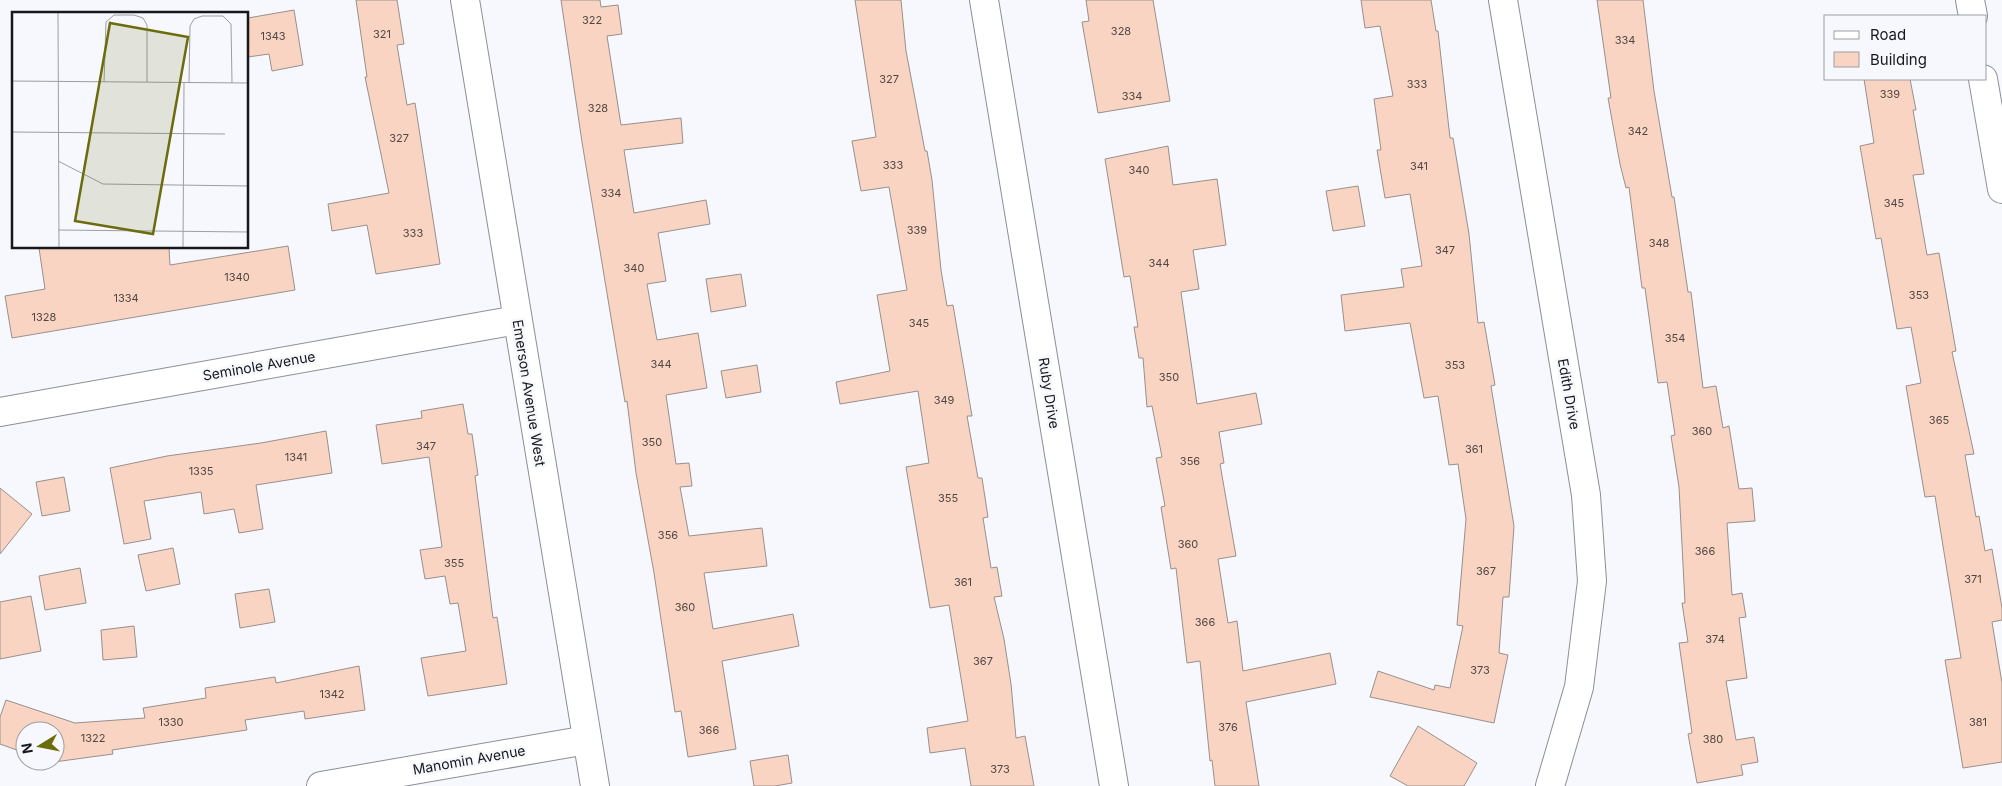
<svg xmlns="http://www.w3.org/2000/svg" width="2002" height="786" font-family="Inter,sans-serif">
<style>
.building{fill:#fad4c2;stroke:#98908d}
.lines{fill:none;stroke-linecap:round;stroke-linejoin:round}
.minor-casing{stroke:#8d8f96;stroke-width:30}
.tertiary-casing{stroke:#8d8f96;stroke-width:30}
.minor{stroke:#fff;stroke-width:28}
.tertiary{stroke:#fff;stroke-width:28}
.labels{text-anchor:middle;stroke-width:5;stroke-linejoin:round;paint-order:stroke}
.number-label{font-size:11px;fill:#504744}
.street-label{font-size:14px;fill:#17181a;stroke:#f6f8fe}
.inset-road{fill:none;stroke:#9d9ea3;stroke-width:1}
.view{fill:#6c6c0b;fill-opacity:0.15;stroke:#6c6c0b;stroke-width:2.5}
.inset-edge{fill:none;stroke:#17181a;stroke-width:2.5}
</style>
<rect width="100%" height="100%" fill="#f6f8fe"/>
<path class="building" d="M356,0H397L404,44L397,45L407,105L415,103L440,264L376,274L367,225L332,231L328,204L389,193L365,77H367Z
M561,0H600L601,7L618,5L622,34L607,36L621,125L681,118L683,143L624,150L634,213L706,200L710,224L658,233L666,281L647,284L657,340L698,333L707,388L666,395L676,464L689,463L692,486L680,487L689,536L762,528L767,566L704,573L713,629L793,614L799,646L722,661L736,749L688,757L681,711L675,712L654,573L636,473L627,401L625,402L582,142Z
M855,0H901L906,51L925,151H927L932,180L941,270L947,306L953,305L972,416H967L978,478H982L988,517L983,518L991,568L997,567L1002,596L994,597L1004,639L1011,684L1016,738L1025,736L1034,786H971L965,748L930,753L927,728L968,721L949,605L930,608L906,467L929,463L918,391L840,404L836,382L890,371L877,295L907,290L889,187L861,191L852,141L876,137Z
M1086,0H1153L1170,101L1098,113L1082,22L1089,21Z
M1361,0H1431L1436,31H1438L1450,138H1453L1469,234L1478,323L1484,322L1495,385L1491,386L1514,526L1509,597H1503L1499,653L1508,655L1494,723L1370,697L1378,671L1434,690L1435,685L1450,688L1463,626L1457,625L1466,519L1458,464L1449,465L1438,396L1424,398L1410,323L1345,331L1341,295L1404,287L1401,269L1422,266L1410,194L1385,198L1377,150H1381L1374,99L1393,96L1380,26L1365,28Z
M1597,0H1643L1654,91L1672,197H1674L1688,292H1691L1703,388L1716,386L1723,428L1729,426L1739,489L1752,488L1755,521L1727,523L1732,595L1742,593L1746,617L1739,618L1747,678L1726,681L1736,740L1754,737L1758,762L1741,765L1743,775L1697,783L1688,734L1692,733L1679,643L1688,642L1682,603H1685L1679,487L1671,436L1675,435L1667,382L1658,383L1645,288H1642L1629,187L1626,188L1620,164L1608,98H1611Z
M294,10L303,65L272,71L269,54L248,57V18Z
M1864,79H1910L1916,110H1913L1924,174L1913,175L1927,255L1939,253L1956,351L1952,352L1974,454L1965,455L1976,517L1979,516L1985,551L1992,549L2002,608V620L1992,622L2002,683V762L1963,768L1945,660L1961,658L1935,496L1925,497L1906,386L1921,383L1911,327L1897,329L1881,238L1876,239L1860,146L1874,143Z
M1168,146L1173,185L1217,179L1226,245L1193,250L1199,289L1181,292L1197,404L1256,393L1262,424L1219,432L1224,463L1220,464L1236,556L1218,559L1228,623L1237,621L1243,671L1330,653L1336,684L1246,702L1259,786H1215L1212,760L1210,761L1200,661L1187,663L1176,568L1171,569L1161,507L1165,506L1156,458L1162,457L1152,406L1147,407L1143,358H1139L1134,327H1138L1130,276L1124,277L1105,159Z
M1358,186L1365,226L1333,231L1326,191Z
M288,246L295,290L12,338L5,296L45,289L39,248H169L170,265Z
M741,274L746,306L711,312L706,279Z
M757,365L761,392L726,398L721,371Z
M463,404L468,434H472L478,475L475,476L493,618L497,617L507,684L428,696L421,658L466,651L458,603L450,604L445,576L425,579L420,550L442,547L429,457L382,464L376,425L422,418L421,411Z
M326,431L332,473L256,485L263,529L239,533L234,509L204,514L201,492L144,501L151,539L124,544L110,468L167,456L261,443Z
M64,477L70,511L42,516L36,482Z
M0,488L32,514L0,554Z
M173,548L180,584L146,591L138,555Z
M80,568L86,603L45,610L39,576Z
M269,589L275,622L240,628L235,594Z
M31,596L41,651L0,659V602Z
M134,626L137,657L103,660L101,630Z
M359,666L365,710L305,719L304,711L245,720L247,730L112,750L113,754L54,762L50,761H55V731H25V753L0,744V717L6,700L75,723L145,718L143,708L206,698L205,688L275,677L276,683Z
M1418,726L1477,763L1464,786H1408L1390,776Z
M788,755L792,783L775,786H754L750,761Z"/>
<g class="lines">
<g class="minor-casing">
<path id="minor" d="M984,0L1114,786
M1503,0L1586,495L1592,581L1579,687L1550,786
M1970,0L1973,16
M1983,79L2002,189
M0,412L517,320
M321,786L587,740"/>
</g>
<g class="tertiary-casing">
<path id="tertiary" d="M465,0L595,786"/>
</g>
<use href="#minor" class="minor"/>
<use href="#tertiary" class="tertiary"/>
</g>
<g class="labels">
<g class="number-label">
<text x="592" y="24">322</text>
<text x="1121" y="35">328</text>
<text x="382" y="38">321</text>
<text x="273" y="40">1343</text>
<text x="1625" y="44">334</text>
<text x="889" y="83">327</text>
<text x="1417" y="88">333</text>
<text x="1890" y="98">339</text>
<text x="1132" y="100">334</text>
<text x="598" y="112">328</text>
<text x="1638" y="135">342</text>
<text x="399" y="142">327</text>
<text x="893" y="169">333</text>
<text x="1419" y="170">341</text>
<text x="1139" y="174">340</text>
<text x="611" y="197">334</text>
<text x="1894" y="207">345</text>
<text x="917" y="234">339</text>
<text x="413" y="237">333</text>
<text x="1659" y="247">348</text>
<text x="1445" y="254">347</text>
<text x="1159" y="267">344</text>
<text x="634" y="272">340</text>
<text x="237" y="281">1340</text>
<text x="1919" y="299">353</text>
<text x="126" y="302">1334</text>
<text x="44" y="321">1328</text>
<text x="919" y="327">345</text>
<text x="1675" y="342">354</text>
<text x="661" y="368">344</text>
<text x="1455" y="369">353</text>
<text x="1169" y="381">350</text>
<text x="944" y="404">349</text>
<text x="1939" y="424">365</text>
<text x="1702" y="435">360</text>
<text x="652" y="446">350</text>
<text x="426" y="450">347</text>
<text x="1474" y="453">361</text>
<text x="296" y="461">1341</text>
<text x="1190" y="465">356</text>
<text x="201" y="475">1335</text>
<text x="948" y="502">355</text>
<text x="668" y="539">356</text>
<text x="1188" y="548">360</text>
<text x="1705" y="555">366</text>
<text x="454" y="567">355</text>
<text x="1486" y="575">367</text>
<text x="1973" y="583">371</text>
<text x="963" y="586">361</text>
<text x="685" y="611">360</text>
<text x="1205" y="626">366</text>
<text x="1715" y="643">374</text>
<text x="983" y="665">367</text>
<text x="1480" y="674">373</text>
<text x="332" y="698">1342</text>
<text x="171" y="726">1330</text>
<text x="1978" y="726">381</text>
<text x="1228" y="731">376</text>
<text x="709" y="734">366</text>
<text x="93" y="742">1322</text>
<text x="1713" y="743">380</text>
<text x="1000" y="773">373</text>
</g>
<g class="street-label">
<text transform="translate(259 366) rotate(-10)" y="5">Seminole Avenue</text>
<text transform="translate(529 393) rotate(81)" y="5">Emerson Avenue West</text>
<text transform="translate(1049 393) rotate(81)" y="5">Ruby Drive</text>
<text transform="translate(1569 394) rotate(80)" y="5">Edith Drive</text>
<text transform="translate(469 760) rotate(-10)" y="5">Manomin Avenue</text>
</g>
</g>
<g transform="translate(12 12)">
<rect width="236" height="236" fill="#f6f8fe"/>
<path class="inset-road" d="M46,0L47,236M0,69L237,71M92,70L94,10L102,3H122L131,6L135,13V70M177,70L178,14L182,7L190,4H211L219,12L220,71M0,120L213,122M46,149L91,172L237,174M46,218L237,220M171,236L172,71"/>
<path class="view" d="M98,11L176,25L141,222L63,209Z"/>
<rect width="236" height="236" class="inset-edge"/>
</g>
<rect x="1824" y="15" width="162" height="65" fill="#f6f8fe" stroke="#9d9ea3"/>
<rect x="1834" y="31" width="25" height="8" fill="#ffffff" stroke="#9d9ea3"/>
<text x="1870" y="40" font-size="15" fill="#17181a">Road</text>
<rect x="1834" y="52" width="25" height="15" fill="#fad4c2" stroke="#9d9ea3"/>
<text x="1870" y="65" font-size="15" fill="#17181a">Building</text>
<g transform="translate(40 746) rotate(260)"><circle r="24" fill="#f6f8fe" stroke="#9d9ea3"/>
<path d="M0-4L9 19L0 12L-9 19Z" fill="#6c6c0b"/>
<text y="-8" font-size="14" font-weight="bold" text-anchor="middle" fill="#17181a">N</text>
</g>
</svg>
